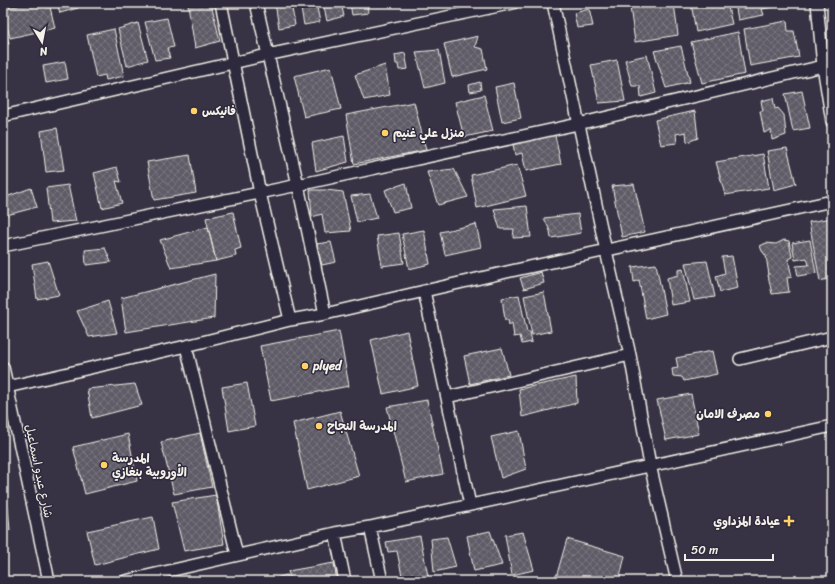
<svg xmlns="http://www.w3.org/2000/svg" width="835" height="584" font-family="Sriracha,'Playpen Sans Arabic',sans-serif">
<style>
.building{fill:url(#building-cross-hatch);stroke:#f4f1e8}
.lines{fill:none;stroke-linecap:round;stroke-linejoin:round}
.street-casing{stroke:#f4f1e8;stroke-width:14}
.street{stroke:#2f2a3d;stroke-width:11}
.poi-dot{fill:#ffd166;stroke:#2f2a3d;stroke-width:1.5}
.labels{text-anchor:middle;stroke-width:3;stroke-linejoin:round;paint-order:stroke}
.poi-label{font-size:12px;font-weight:bold;fill:#f4f1e8;stroke:#2f2a3d;text-anchor:start}
.street-label{font-size:12px;fill:#f4f1e8;stroke:#2f2a3d}
</style>
<defs>
<pattern id="building-cross-hatch" width="8" height="8" patternUnits="userSpaceOnUse"><rect width="8" height="8" fill="#5f5c67"/><path d="M0 0l8 8M0 8l8-8" fill="none" stroke="#77747d"/></pattern>
</defs>
<rect width="100%" height="100%" fill="#373244"/>
<filter id="ink" filterUnits="userSpaceOnUse"><feTurbulence type="fractalNoise" baseFrequency=".025" numOctaves="2"/><feDisplacementMap in="SourceGraphic" scale="8" xChannelSelector="R" yChannelSelector="G"/><feConvolveMatrix kernelMatrix="1 2 1 2 8 2 1 2 1" color-interpolation-filters="sRGB"/></filter>
<g filter="url(#ink)">
<path class="building" d="M29,3H49L55,28L10,38L3,9Z
M57,3H77L78,8L60,13Z
M196,3H211L220,41L195,48L188,5Z
M275,3H291L295,25L279,28Z
M300,3H316L320,22L304,25Z
M323,3H341L344,16L327,21Z
M350,3H367L368,13L352,15Z
M377,3H396L378,6Z
M652,3H674L678,35L635,42L630,7Z
M691,3H727L732,24L696,32Z
M735,3H777L778,6L762,9L764,15L738,20Z
M589,9L593,26L577,28L574,13Z
M167,18L174,47L167,48L170,58L155,60L145,22Z
M3,20L9,44H3Z
M787,21L788,31H794L799,57L750,66L744,29Z
M138,23L148,60L127,66L118,29Z
M114,29L124,76L106,80L105,75L96,77L87,35Z
M738,32L745,74L702,83L691,42Z
M478,36L475,47L483,49L487,69L452,77L444,44Z
M681,46L690,82L666,88L654,51Z
M439,50L445,83L425,88L416,52Z
M405,53L408,69L399,70L398,64H396L395,55Z
M647,55L656,93L641,97L640,86H632L625,60Z
M617,60L625,101L599,103L591,65Z
M65,62L68,79L46,83L43,66Z
M385,65L390,95L364,100L355,75Z
M331,67L341,109L304,117L294,76Z
M480,82L481,90L470,92L469,85Z
M514,83L521,118L502,122L495,87Z
M802,91L810,128L793,131L785,94Z
M484,95L493,131L464,137L455,102Z
M773,98L775,109L778,108L784,115L786,135L772,140L771,130L764,133L760,111H763L761,101Z
M414,102L426,150L354,164L346,115Z
M695,111L698,138L687,142L686,132L676,134L677,143L661,145L655,120Z
M57,128L64,170L46,172L41,131Z
M555,135L561,164L526,171L522,153L515,155L513,144Z
M344,136L348,162L316,171L312,143Z
M787,148L796,184L774,190L767,151Z
M763,154L769,188L725,195L716,162Z
M190,155L196,193L154,200L147,162Z
M517,165L526,196L477,208L471,175Z
M117,167L121,182L116,181L122,203L102,208L94,173Z
M454,169L468,197L438,205L427,172Z
M406,183L411,208L393,212L385,190Z
M634,184L645,232L622,237L612,186Z
M68,185L76,221L50,223L46,188Z
M31,188L37,207L3,216V198Z
M310,190H326L343,192L351,231L325,233L322,214L312,217Z
M370,194L377,218L357,222L351,196Z
M527,206L531,237L513,238L514,229H500L494,209Z
M233,212L241,248L235,250L236,256L216,261L206,218Z
M578,214L581,233L551,238L550,231L544,218Z
M832,218V278L820,281L809,222Z
M476,224L481,247L445,255L440,232Z
M208,227L216,261L171,268L160,240Z
M424,230L430,264L409,269L402,234Z
M399,233L404,263L382,266L377,236Z
M784,240L789,241L792,257L788,259L792,277L787,278L789,292L772,294L768,275H769L766,256L762,251L760,246L766,243L776,244Z
M810,240L816,273L798,276L796,266L809,265L807,258L795,260L792,243Z
M331,242L336,262L322,265L316,244Z
M105,248L111,262L86,265L85,250Z
M732,256L738,288L720,292L716,276L725,273L722,257Z
M48,261L59,295L37,299L32,264Z
M707,261L715,297L694,300L685,263Z
M656,264L666,314L646,319L639,280L634,282L632,267Z
M683,269L690,302L671,305L667,278L678,275V270Z
M541,272L544,283L524,289L520,278Z
M215,274L214,318L126,332L121,298Z
M544,292L551,331L532,335L524,296Z
M519,295L527,332H530L532,342L522,344L520,336L514,337L512,323L509,325L508,320H505L502,298Z
M108,301L117,333L89,337L77,311Z
M339,331L349,386L271,401L260,346Z
M407,331L418,386L383,394L371,340Z
M502,348L509,375L470,384L464,356Z
M712,351L717,374L684,381L682,377L673,376L672,369L678,368L676,358Z
M576,377L577,403L522,417L519,389Z
M247,383L255,426L229,431L222,387Z
M135,384L142,405L92,418L87,389Z
M691,394L699,434L666,440L657,400Z
M427,400L443,474L406,482L387,407Z
M340,411L359,476L307,490L293,423Z
M519,431L526,469L501,478L491,437Z
M200,433L212,487L174,494L161,442Z
M128,434L137,481L85,494L73,447Z
M216,495L224,544L184,551L172,502Z
M8,507L10,530L3,531V508Z
M153,517L159,549L95,565L87,531Z
M490,531L502,565L474,571L467,536Z
M523,532L534,570L512,575L505,535Z
M420,536L429,581H403L397,551L388,552L386,542Z
M447,537L456,567L434,572L431,539Z
M567,539L625,556L619,581H555Z
M334,563L337,581H291L288,571Z
M287,575L289,581H272V579Z"/>
<g class="lines">
<g class="street-casing">
<path id="street" d="M221,3L260,193L290,320
M256,3L298,185L325,314
M553,3L606,251L630,355L650,465L677,581
M817,3L823,66L832,122
M3,116L267,55L513,3
M3,246L298,185L578,124L823,66
M424,291L470,505
M186,346L237,555
M740,359L832,337
M3,367L49,581
M3,388L186,346L290,320L325,314L511,271L832,201
M447,397L630,355
M370,527L382,581
M335,533L345,581
M125,581L335,533L370,527L832,426"/>
</g>
<use href="#street" class="street"/>
</g>
</g>
<g class="poi-dot">
<circle cx="194" cy="111" r="4"/>
<circle cx="385" cy="133" r="4"/>
<circle cx="305" cy="366" r="4"/>
<circle cx="768" cy="414" r="4"/>
<circle cx="319" cy="426" r="4"/>
<circle cx="104" cy="465" r="4"/>
<path d="M787 515h4v4h4v4h-4v4h-4v-4h-4v-4h4z"/>
</g>
<g class="labels">
<g class="poi-label">
<text x="202" y="115">فانيكس</text>
<text x="393" y="137">منزل علي غنيم</text>
<text x="313" y="370">plyed</text>
<text x="760" y="418" text-anchor="end">مصرف الامان</text>
<text x="327" y="430">المدرسة النجاح</text>
<text x="112" y="462">المدرسة<tspan x="112" dy="14">الأوروبية بنغازي</tspan></text>
<text x="780" y="525" text-anchor="end">عيادة المزداوي</text>
</g>
<g class="street-label">
<text transform="translate(39 471) rotate(78)" y="4">شارع عبدو اسماعيل</text>
</g>
</g>
<rect width="835" height="584" fill="none" stroke="#2f2a3d" stroke-width="16"/>
<rect x="8" y="8" width="819" height="568" fill="none" stroke="#f4f1e8" stroke-width="1.5" filter="url(#ink)"/>
<g transform="translate(42 42) rotate(170)" stroke="#2f2a3d" stroke-width="3" paint-order="stroke">
<path d="M0-3L7 15L0 10L-7 15Z" fill="#f4f1e8"/>
<text y="-6" font-size="11" font-weight="bold" text-anchor="middle" fill="#f4f1e8">N</text>
</g>
<path d="M685 554v6h88v-6" fill="none" stroke="#f4f1e8" stroke-width="2"/>
<text x="691" y="554" font-size="12" fill="#f4f1e8" stroke="#2f2a3d" stroke-width="3" paint-order="stroke">50 m</text>
</svg>
